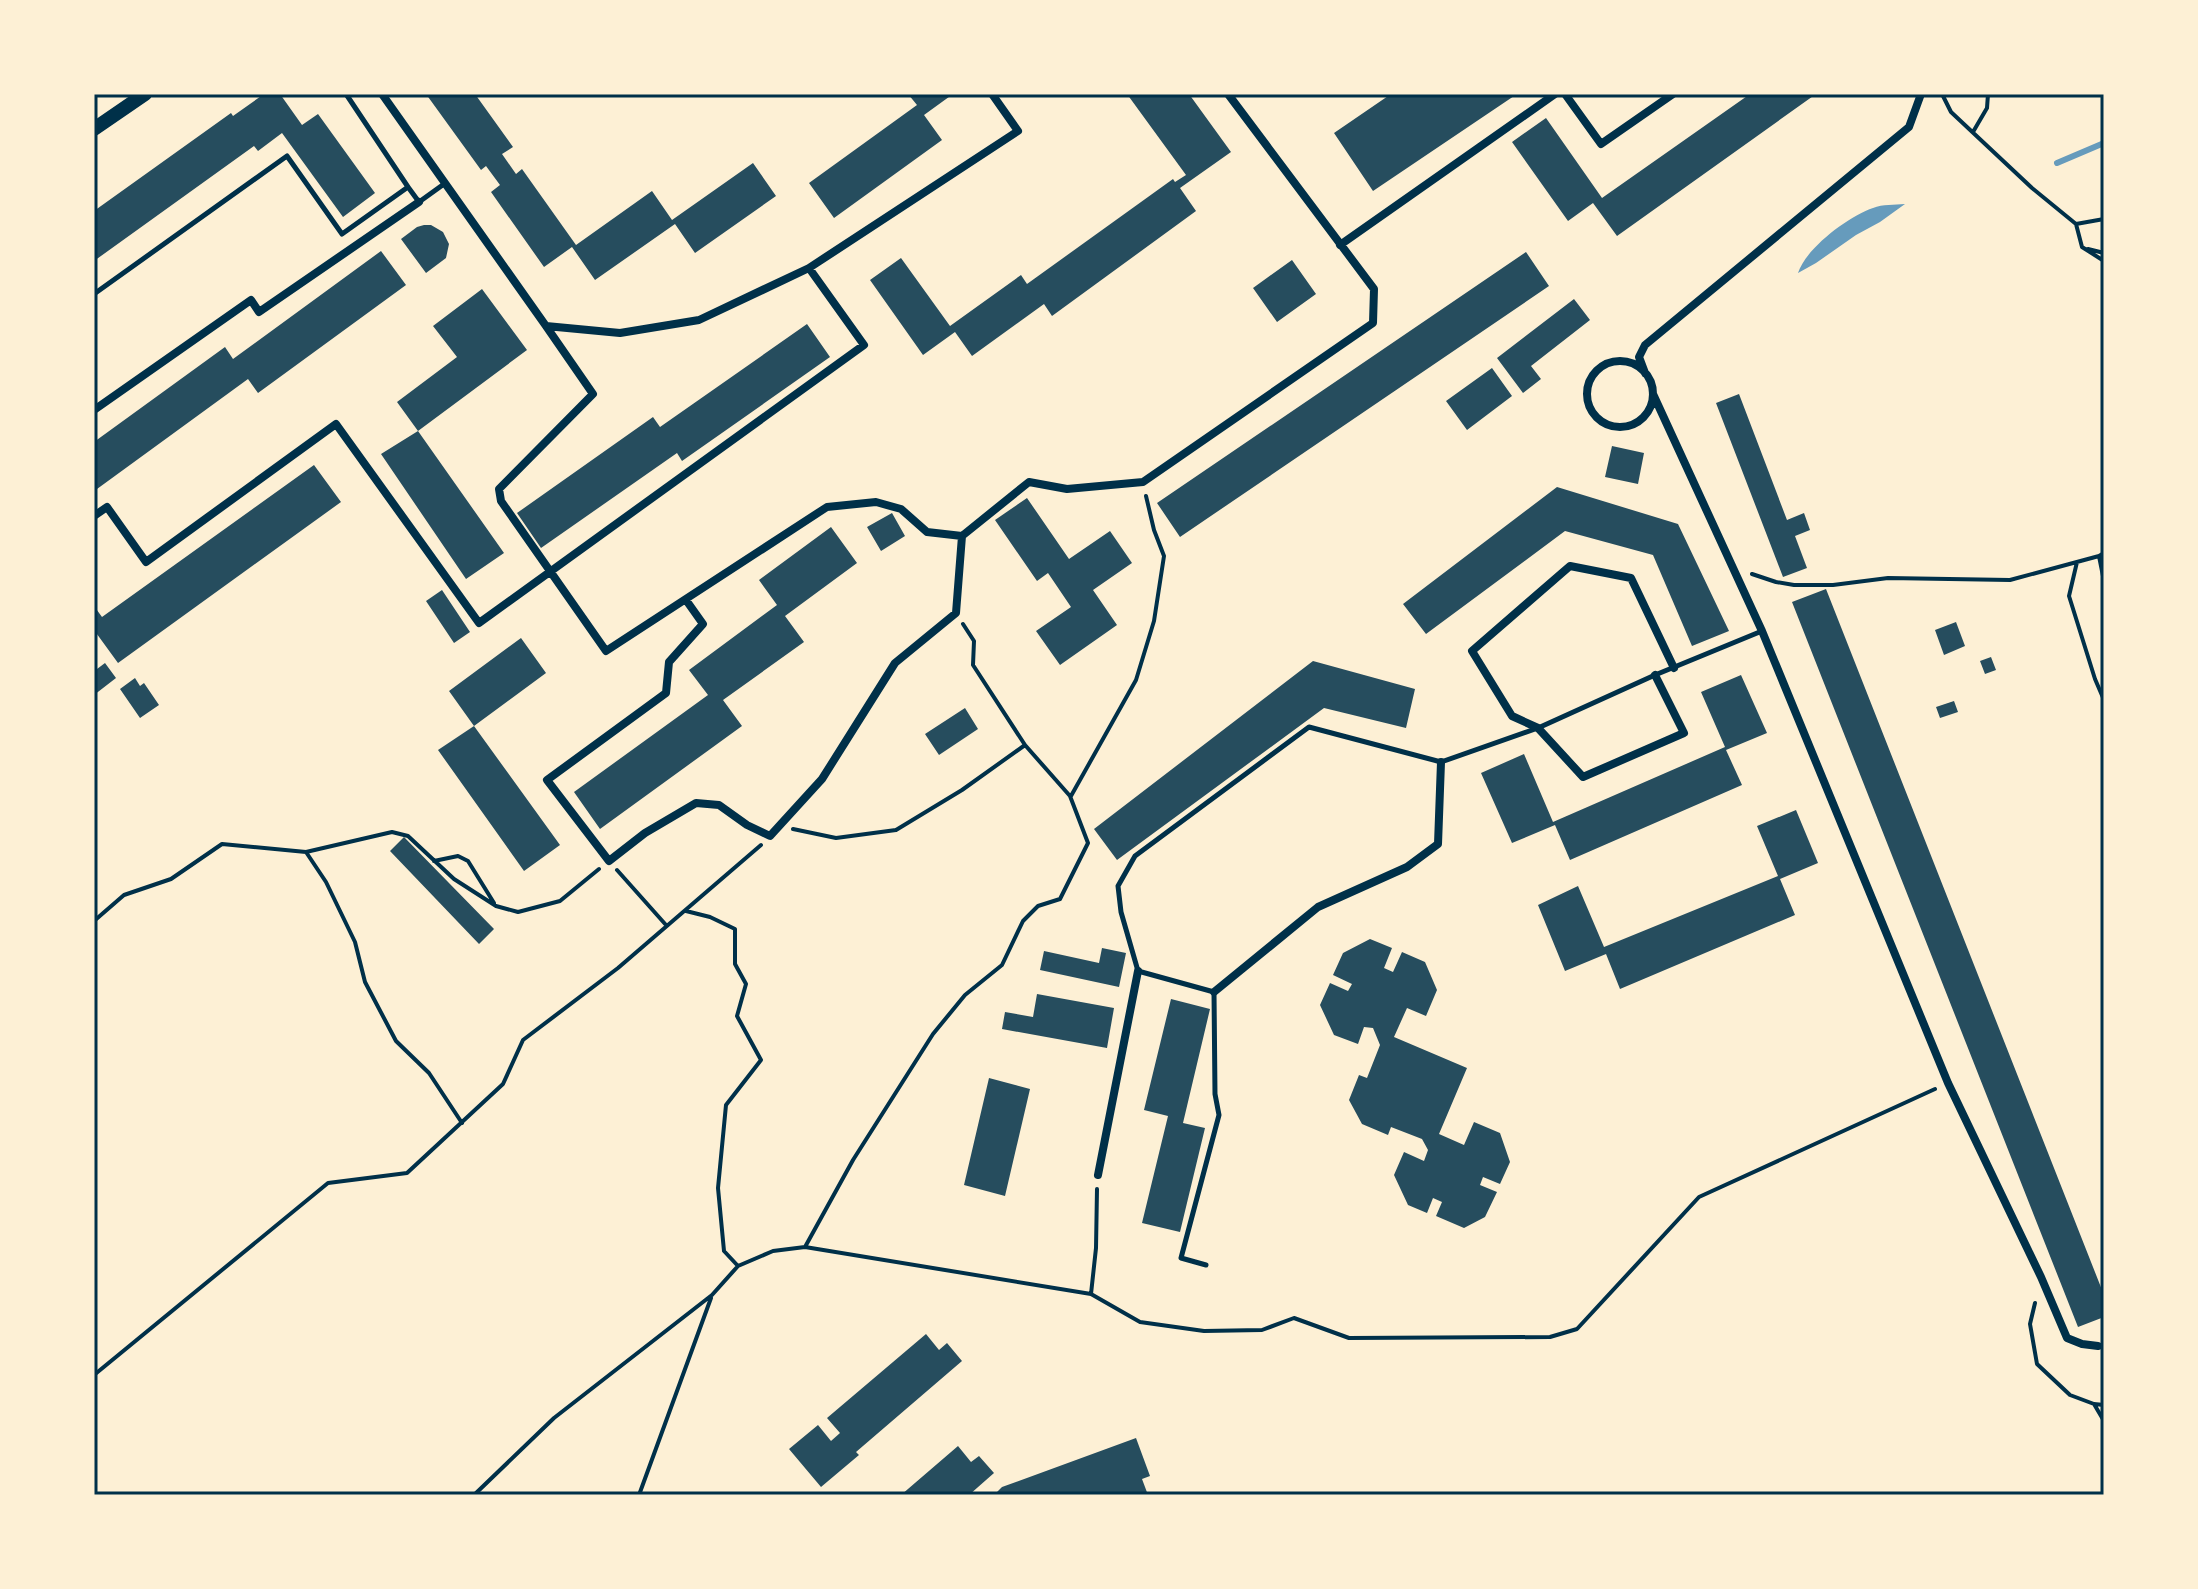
<svg xmlns="http://www.w3.org/2000/svg" width="2198" height="1589" font-family="'Exo 2',sans-serif">
<style>
.water{fill:#669bbc}
.lines{fill:none;stroke-linecap:round;stroke-linejoin:round}
.stream{stroke:#669bbc;stroke-width:6}
.building{fill:#264d5e}
.path{stroke:#003049;stroke-width:4}
.service{stroke:#003049;stroke-width:5}
.minor{stroke:#003049;stroke-width:8}
.secondary{stroke:#003049;stroke-width:14}
.neatline{fill:none;stroke:#003049;stroke-width:3}
</style>
<rect width="100%" height="100%" fill="#fdf0d5"/>
<path class="water" d="M1905,204L1880,222L1856,235L1816,263L1798,273C1806,248 1849,216 1873,208C1883,204 1894,205 1905,204Z"/>
<g class="lines">
<path class="stream" d="M2057,163L2104,143"/>
</g>
<path class="building" d="M264,94H280L302,125L318,114L375,193L343,217L282,133L258,151L254,146L94,261V211L231,113L233,116Z
M426,94H475L513,147L502,154L516,174L522,169L576,245L652,191L672,220L753,163L776,196L695,253L675,224L595,280L572,247L544,267L491,192L500,185L486,166L481,170Z
M908,94H953L924,115L942,140L834,218L809,183L917,105Z
M1127,94H1189L1231,152L1180,188L1196,211L1052,316L1044,304L972,356L955,332L923,355L870,280L901,258L950,326L1021,275L1027,284L1173,179L1175,182L1186,175Z
M1391,94H1517L1373,191L1334,133Z
M1750,94H1816L1617,236L1593,203L1568,221L1512,142L1546,118L1602,198Z
M424,225H431L443,232L449,244L446,258L426,273L401,239L417,227Z
M381,251L406,285L258,393L248,379L97,489L94,485V442L225,347L233,359Z
M1526,252L1549,286L1180,537L1157,503Z
M1292,260L1316,294L1277,322L1253,288Z
M482,289L527,350L418,431L397,402L457,357L433,326Z
M1574,299L1590,320L1531,366L1541,379L1523,393L1497,358Z
M807,324L830,357L682,461L677,453L541,548L517,513L653,417L660,427Z
M1492,368L1512,396L1467,430L1446,401Z
M1739,394L1787,520L1804,513L1810,530L1795,536L1807,568L1783,577L1716,403Z
M418,431L504,553L466,579L381,454Z
M1612,446L1644,453L1638,484L1605,477Z
M314,465L341,502L118,663L94,630V606L102,617Z
M1557,487L1678,524L1729,631L1692,646L1653,555L1565,531L1426,634L1403,604Z
M1027,498L1069,559L1110,531L1132,563L1093,590L1117,625L1060,665L1036,631L1071,607L1048,573L1037,581L995,520Z
M892,513L905,536L881,551L867,527Z
M831,527L857,563L785,616L804,642L723,700L742,726L600,829L574,792L708,695L689,670L777,605L759,580Z
M1826,589L2104,1295V1317L2078,1327L1792,602Z
M442,590L470,632L454,643L426,601Z
M1956,622L1965,646L1944,655L1935,630Z
M521,638L546,673L474,726L560,845L524,871L438,750L474,726L449,691Z
M1991,657L1996,670L1985,674L1980,661Z
M1313,661L1415,689L1406,728L1324,708L1117,860L1094,829Z
M105,663L116,678L94,695V665L97,669Z
M1741,675L1767,733L1726,750L1742,785L1570,860L1555,825L1512,843L1481,773L1524,754L1553,822L1725,747L1701,692Z
M135,678L140,686L144,683L159,705L140,718L120,689Z
M1954,701L1958,712L1940,718L1936,707Z
M965,708L978,729L939,755L925,734Z
M1796,810L1818,863L1780,879L1795,915L1620,989L1606,954L1565,971L1538,905L1578,886L1604,947L1778,876L1757,826Z
M404,837L494,929L479,944L390,851Z
M1370,939L1392,948L1384,968L1393,972L1402,952L1425,962L1437,990L1426,1016L1407,1008L1394,1037L1467,1068L1439,1134L1464,1145L1474,1122L1500,1133L1510,1162L1500,1184L1483,1177L1480,1185L1497,1192L1485,1217L1464,1228L1436,1216L1442,1202L1433,1198L1427,1213L1408,1205L1394,1175L1404,1152L1424,1161L1428,1150L1422,1139L1391,1127L1388,1135L1362,1124L1349,1100L1359,1075L1367,1078L1380,1045L1373,1028L1364,1027L1358,1044L1334,1035L1320,1005L1330,983L1348,991L1352,984L1333,975L1343,953Z
M1102,948L1126,953L1119,987L1040,970L1044,951L1099,963Z
M1037,994L1114,1008L1107,1048L1002,1029L1005,1012L1033,1017Z
M1171,999L1210,1009L1183,1123L1205,1128L1180,1232L1142,1223L1168,1116L1144,1110Z
M989,1078L1030,1089L1005,1196L964,1185Z
M926,1334L939,1350L947,1343L962,1361L856,1452L859,1455L821,1487L789,1449L818,1425L831,1441L840,1433L827,1418Z
M1136,1438L1150,1476L1142,1479L1148,1495H994L1002,1487Z
M958,1446L971,1462L979,1456L994,1473L969,1495H901Z"/>
<g class="lines">
<path class="path" d="M1942,94L1951,112L2032,188L2076,224L2104,219
M1973,132L1987,108L1988,94
M2076,224L2082,247L2104,261
M2088,249L2104,253
M2104,553L2099,556L2104,581
M2077,562L2069,596L2095,679L2104,700
M1752,574L1776,582L1794,585H1833L1888,578L2010,580L2099,556L2104,558
M1071,796L1136,680L1154,621L1164,556L1154,530L1146,496
M793,829L836,838L896,830L962,790L1025,745
M306,852L326,882L355,942L365,982L396,1041L429,1073L462,1123
M434,861L458,856L468,861L494,903
M617,870L666,925
M686,911L710,917L735,929V964L746,984L737,1016L761,1060L726,1105L718,1188L724,1251L738,1266
M94,921L124,895L171,879L222,844L306,852L392,832L408,836L454,879L496,906L518,912L560,901L599,869
M805,1247L853,1160L933,1034L965,995L1002,965L1023,921L1038,906L1060,899L1088,843L1070,796L1025,745L973,665L974,641L963,624
M1091,1294L1096,1248L1097,1189
M2035,1303L2030,1324L2037,1364L2070,1395L2094,1404L2104,1405
M94,1375L328,1183L407,1173L503,1084L523,1040L618,968L761,845
M2094,1404L2104,1421
M474,1495L554,1418L712,1295L738,1266L773,1251L805,1247L1091,1294L1140,1322L1204,1331L1262,1330L1294,1318L1349,1338L1550,1337L1577,1329L1699,1197L1935,1089
M639,1495L711,1298"/>
<path class="service" d="M408,187L419,202L444,184
M94,294L287,156L342,234L408,187L346,94
M1206,1265L1181,1258L1219,1115L1215,1094L1214,992L1138,971L1121,912L1118,886L1135,856L1309,727L1441,762L1538,728L1655,675L1762,631"/>
<path class="minor" d="M382,94L546,326L620,333L699,320L809,268L1018,131L992,94
M1565,94L1601,144L1673,94
M1340,245L1555,94
M546,326L593,394L499,489L501,501L606,651L827,507L876,502L901,509L927,532L962,536
M1587 394a33 33 0 1 1 66 0a33 33 0 1 1-66 0Z
M1645,373L1639,357L1645,345L1909,127L1921,94
M1653,394L1762,631L1948,1083L2041,1277L2067,1338L2082,1344L2098,1346
M94,410L251,300L259,312L419,202
M94,516L107,507L146,562L336,424L479,623L864,345L809,268
M686,600L703,624L669,662L666,693L547,780L609,861L645,833L696,803L719,805L747,825L770,836L822,779L895,663L956,613L962,536L1029,482L1067,489L1143,482L1373,323L1374,289L1228,94
M1655,675L1684,733L1583,777L1538,728L1512,716L1472,651L1570,566L1631,578L1674,668
M1214,992L1318,907L1407,867L1438,844L1441,762
M1098,1175L1138,971"/>
<path class="secondary" d="M94,129L145,94"/>
</g>
<rect width="2198" height="1589" fill="none" stroke="#fdf0d5" stroke-width="192"/>
<rect x="96" y="96" width="2006" height="1397" class="neatline"/>
</svg>
